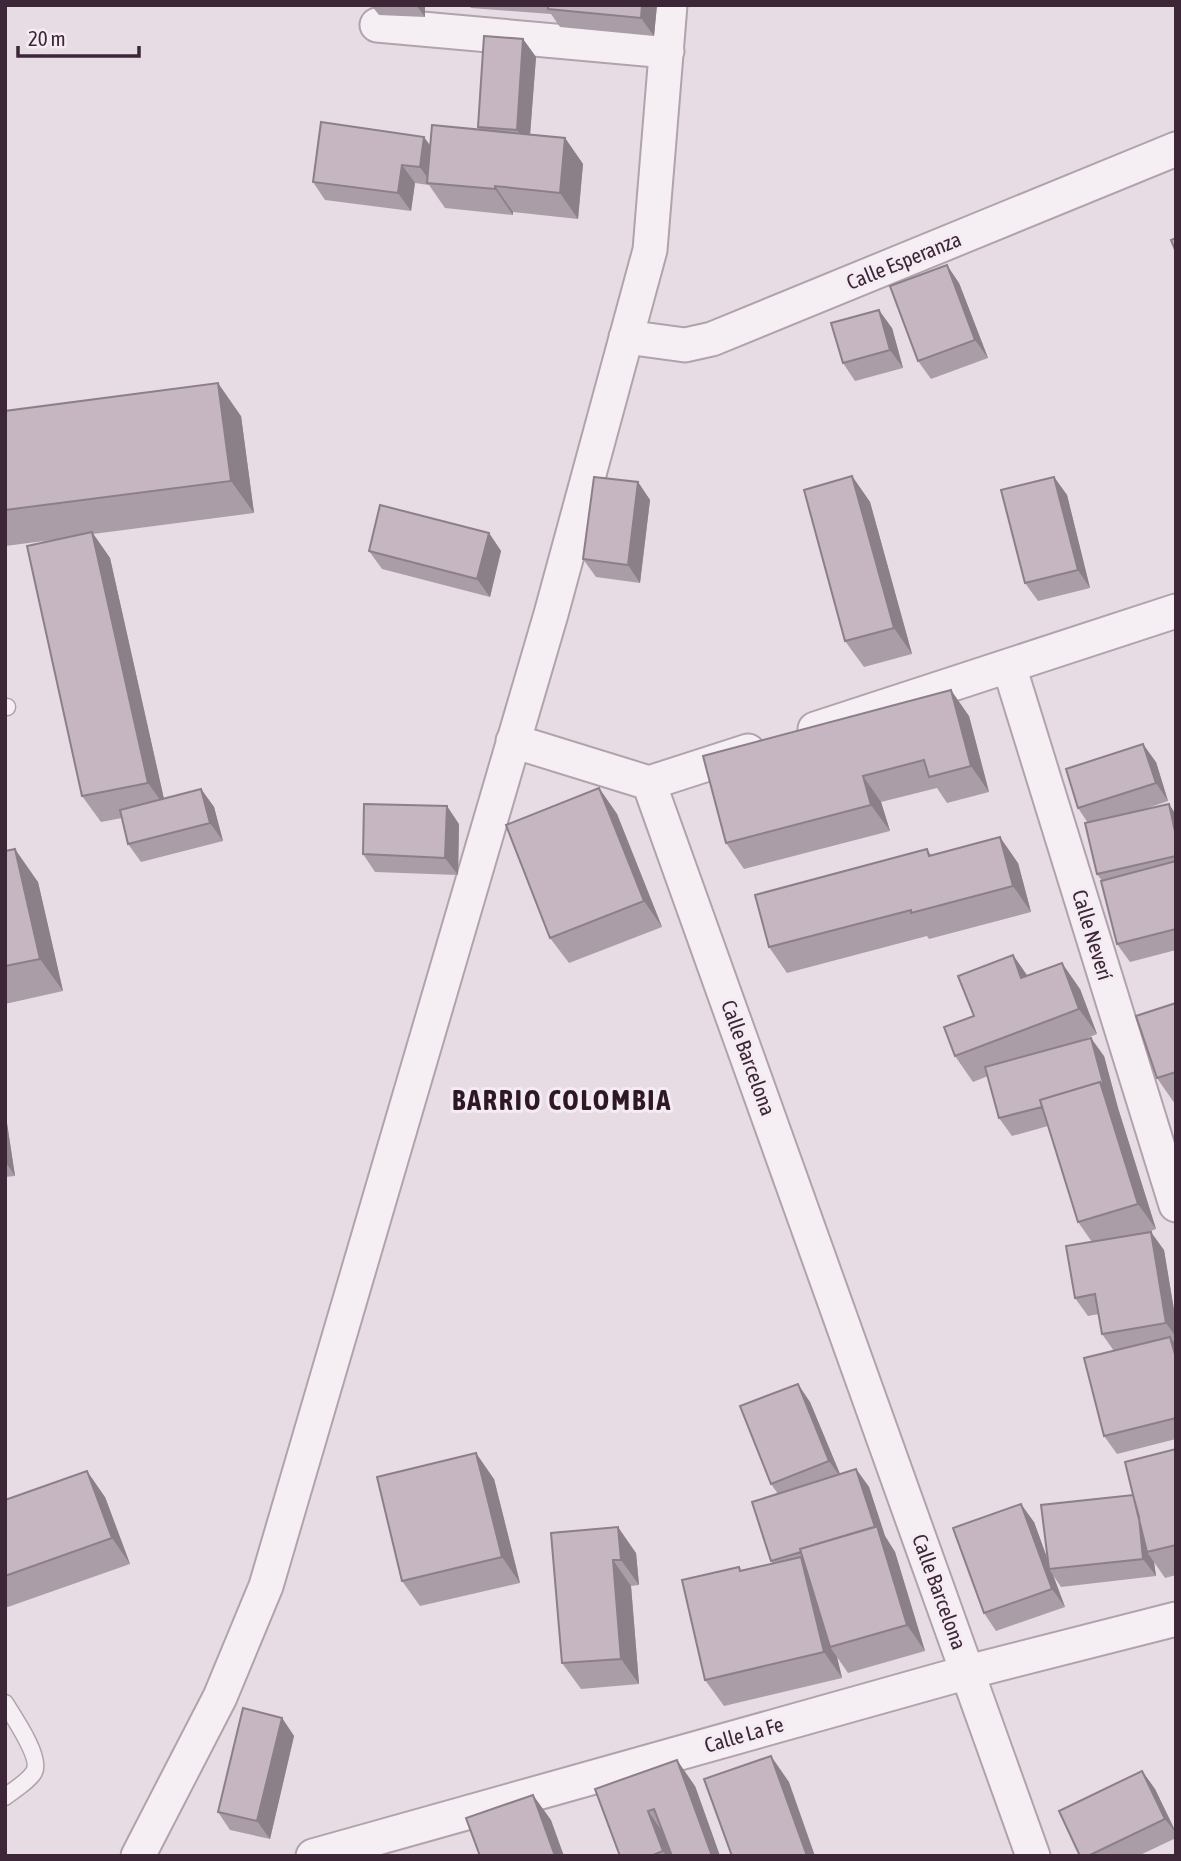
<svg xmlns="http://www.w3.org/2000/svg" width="1181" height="1861" font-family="'Asap Condensed',sans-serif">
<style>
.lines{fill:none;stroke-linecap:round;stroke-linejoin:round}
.lane-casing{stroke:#b1a2ad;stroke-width:19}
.street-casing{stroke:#b1a2ad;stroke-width:37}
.lane{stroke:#f5eff3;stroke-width:16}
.street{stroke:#f5eff3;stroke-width:33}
.wall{fill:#aa9da7}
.shaded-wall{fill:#8b7f88}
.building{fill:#c6b6c2;stroke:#8b7f88;stroke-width:2}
.labels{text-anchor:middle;stroke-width:6;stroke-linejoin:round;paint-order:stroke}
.street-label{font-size:21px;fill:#3d2637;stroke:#f4ebf3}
.district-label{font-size:28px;font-weight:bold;letter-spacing:2px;fill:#2e1827;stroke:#f4ebf3}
</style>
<rect width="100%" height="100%" fill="#e7dce4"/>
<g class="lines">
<g class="lane-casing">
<path id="lane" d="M5,707H7
M5,1703C13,1716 42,1758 34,1772C29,1781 14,1790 5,1797"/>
</g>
<g class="street-casing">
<path id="street" d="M377,25L667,51
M626,337L685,345L712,339L1176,149
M1009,666L1176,1205
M815,729L1176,611
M513,741L649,783
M748,751L649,783L1033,1856
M138,1856L220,1697L266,1586L551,614L650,250L670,5
M313,1856L968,1672L1176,1619"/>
</g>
<use href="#lane" class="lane"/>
<use href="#street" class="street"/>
</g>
<path class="wall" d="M371,5H425V17L379,15Z
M469,5H657L654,36L560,27L551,14L471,8Z
M523,39L536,57L530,135L565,138L583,164L578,219L513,212V215L445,208L429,185L415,183L411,211L325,200L313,182L479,130L478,127Z
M959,283L988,358L931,379L918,361Z
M892,328L903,368L855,381L843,363Z
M5,411L241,416L254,513L93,534L110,558L164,799L201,789L214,807L223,841L141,862L128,844L122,818L101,822L82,796L60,539L5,546Z
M852,476L870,502L912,654L864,667L845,641Z
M1054,477L1067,495L1090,588L1038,601L1025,583Z
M638,482L650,500L640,583L596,577L583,559Z
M489,533L501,551L490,597L382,569L369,551Z
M969,716L989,792L947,803L937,788L881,802L890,831L744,869L726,843Z
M1156,762L1168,801L1133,813L1169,804L1176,815V950L1130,962L1117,944L1102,881L1097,874L1088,823L1078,808Z
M599,788L617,814L662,927L569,963L550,938Z
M459,824L458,875L375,872L363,854Z
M927,849L931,855L1018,863L1031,912L929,939L927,936L787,973L769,947Z
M5,851L38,882L63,991L5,1004Z
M1013,955L1027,976L1080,989L1097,1034L1075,1043L1104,1056L1118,1108L1156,1229L1143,1234L1164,1250L1176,1322V1342H1174L1176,1345V1439L1117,1454L1104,1436L1114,1351L1102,1334L1099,1314L1088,1316L1075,1298L1092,1242L1078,1222L1048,1126L1012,1136L999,1118L988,1076L973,1082L955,1056L974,1016Z
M1176,1003V1104H1175L1157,1078Z
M5,1110L15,1176L5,1177Z
M810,1402L840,1474L856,1469L869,1487L885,1536L895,1552L925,1651L848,1673L837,1657L842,1678L724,1706L705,1680L742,1571L773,1564L771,1561L778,1494L771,1484Z
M1176,1449V1575L1165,1578L1154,1562L1156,1576L1061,1587L1053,1575L1065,1607L996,1631L984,1613L1034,1522L1048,1560L1133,1495Z
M494,1479L520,1583L420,1606L402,1581Z
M105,1497L130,1564L5,1608V1500Z
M551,1533L636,1553L639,1585L631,1586L639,1684L581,1689L562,1663Z
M282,1718L294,1736L270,1839L230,1830L218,1812Z
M1142,1771L1155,1789L1176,1832V1838L1138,1856H1080Z
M695,1786L720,1856H620L595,1789Z"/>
<path class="shaded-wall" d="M416,5H425V17Z
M642,5H657L654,36L641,18Z
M523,39L536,57L529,148L517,130Z
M424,137L437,155L431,183L420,167Z
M565,138L583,164L578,219L560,193Z
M402,165L415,183L411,211L398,193Z
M495,186L513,212V215L495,189Z
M947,265L959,283L988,358L975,340Z
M879,310L892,328L903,368L890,350Z
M218,383L241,416L254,513L231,481Z
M852,476L870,502L912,654L894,628Z
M1054,477L1067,495L1090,588L1078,570Z
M638,482L650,500L640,583L628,565Z
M92,532L110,558L166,808L148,783Z
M489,533L501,551L490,597L477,579Z
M951,690L969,716L989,792L971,766Z
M1143,744L1156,762L1168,801L1156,783Z
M863,776L881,802L890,831L871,805Z
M599,788L617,814L662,927L644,901Z
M201,789L214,807L223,841L210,823Z
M1169,804L1176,815V836Z
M447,806L459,824L458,875L445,858Z
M1000,837L1018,863L1031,912L1013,886Z
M15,849L38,882L63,991L40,959Z
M1013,955L1031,981L1021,978Z
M1062,963L1080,989L1097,1034L1079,1009Z
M1091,1038L1104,1056L1118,1108L1156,1229L1138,1204L1100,1082Z
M5,1110L15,1176L5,1161Z
M1151,1232L1164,1250L1176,1322V1337L1166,1323Z
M1170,1337L1176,1345V1358Z
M798,1384L810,1402L842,1479L829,1461Z
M476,1453L494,1479L520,1583L502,1557Z
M856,1469L869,1487L885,1536L895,1552L925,1651L907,1625Z
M87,1471L105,1497L130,1564L112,1538Z
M1136,1494L1147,1552L1154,1562L1156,1576L1143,1559Z
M1021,1504L1034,1522L1051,1569H1049L1053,1575L1065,1607L1052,1589Z
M618,1527L636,1553L639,1585L621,1560Z
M801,1557L819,1583L830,1647L837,1657L842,1678L824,1652Z
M613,1560L631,1586L639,1684L621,1659Z
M282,1718L294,1736L270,1839L257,1821Z
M771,1756L789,1782L815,1856H807Z
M677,1760L695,1786L720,1856H712Z
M1142,1771L1155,1789L1176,1833L1165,1819Z
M533,1795L551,1820L564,1856H555Z
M648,1811L666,1837L673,1856H666L663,1851Z"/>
<path class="building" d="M548,5H642L641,18L548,9Z
M484,36L523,39L517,130L478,127Z
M321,122L424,137L420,167L402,165L398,193L313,182Z
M432,125L565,138L560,193L495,186V189L427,183Z
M1176,238V252L1171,240Z
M947,265L975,340L918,361L890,286Z
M879,310L890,350L843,363L831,323Z
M218,383L231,481L5,510V411Z
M852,476L894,628L845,641L804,490Z
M594,477L638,482L628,565L583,559Z
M1054,477L1078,570L1025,583L1001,490Z
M380,505L489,533L477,579L369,551Z
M92,532L148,783L82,796L27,546Z
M951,690L971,766L929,777L924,760L863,776L871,805L726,843L703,756Z
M1143,744L1156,783L1078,808L1066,769Z
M599,788L644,901L550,938L506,825Z
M201,789L210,823L128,844L120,810Z
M364,804L447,806L445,858L363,854Z
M1169,804L1176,836V856L1097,874L1085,823Z
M1000,837L1013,886L911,913V910L769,947L755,895L927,849L929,856Z
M15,849L40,959L5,966V851Z
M1176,861V929L1117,944L1101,881Z
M1013,955L1021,978L1062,963L1079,1009L955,1056L944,1027L974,1016L958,976Z
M1176,1003V1072L1157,1078L1136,1016Z
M1091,1038L1105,1090L1100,1082L1040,1100L1042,1107L999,1118L985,1067Z
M1100,1082L1138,1204L1078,1222L1040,1100Z
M1151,1232L1166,1323L1102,1334L1095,1294L1075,1298L1066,1246Z
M1170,1337L1176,1358V1418L1104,1436L1084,1358Z
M798,1384L829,1461L771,1484L740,1406Z
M1176,1449V1545L1147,1552L1125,1462Z
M476,1453L502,1557L402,1581L377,1477Z
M856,1469L875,1527L800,1549L801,1552L771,1561L752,1502Z
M87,1471L112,1538L5,1576V1500Z
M1133,1495L1139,1517L1143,1559L1049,1569L1041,1505Z
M1021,1504L1052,1589L984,1613L953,1528Z
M877,1526L907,1625L830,1647L800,1549Z
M618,1527L621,1560H613L621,1659L562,1663L551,1533Z
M801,1557L824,1652L705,1680L682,1580L739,1567L740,1571Z
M243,1708L282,1718L257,1821L218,1812Z
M771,1756L807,1856H732L704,1779Z
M677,1760L712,1856H672L654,1809L648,1811L663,1851L651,1856H620L595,1789Z
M1142,1771L1165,1819L1088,1856H1080L1059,1811Z
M533,1795L555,1856H480L466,1818Z"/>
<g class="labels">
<g class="street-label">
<text transform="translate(904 261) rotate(-22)" y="7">Calle Esperanza</text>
<text transform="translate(1092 935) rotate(73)" y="7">Calle Neverí</text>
<text transform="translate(748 1058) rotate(70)" y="7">Calle Barcelona</text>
<text transform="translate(939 1592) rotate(70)" y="7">Calle Barcelona</text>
<text transform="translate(744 1735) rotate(-16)" y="7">Calle La Fe</text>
</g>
<g class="district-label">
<text x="562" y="1110">BARRIO COLOMBIA</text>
</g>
</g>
<rect width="1181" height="1861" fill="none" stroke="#3d2637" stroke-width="14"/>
<path d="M18 46v10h121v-10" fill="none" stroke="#3d2637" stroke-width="3.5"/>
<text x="28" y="46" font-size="21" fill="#3d2637" stroke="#f4ebf3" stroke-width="5" paint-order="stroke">20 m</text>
</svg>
